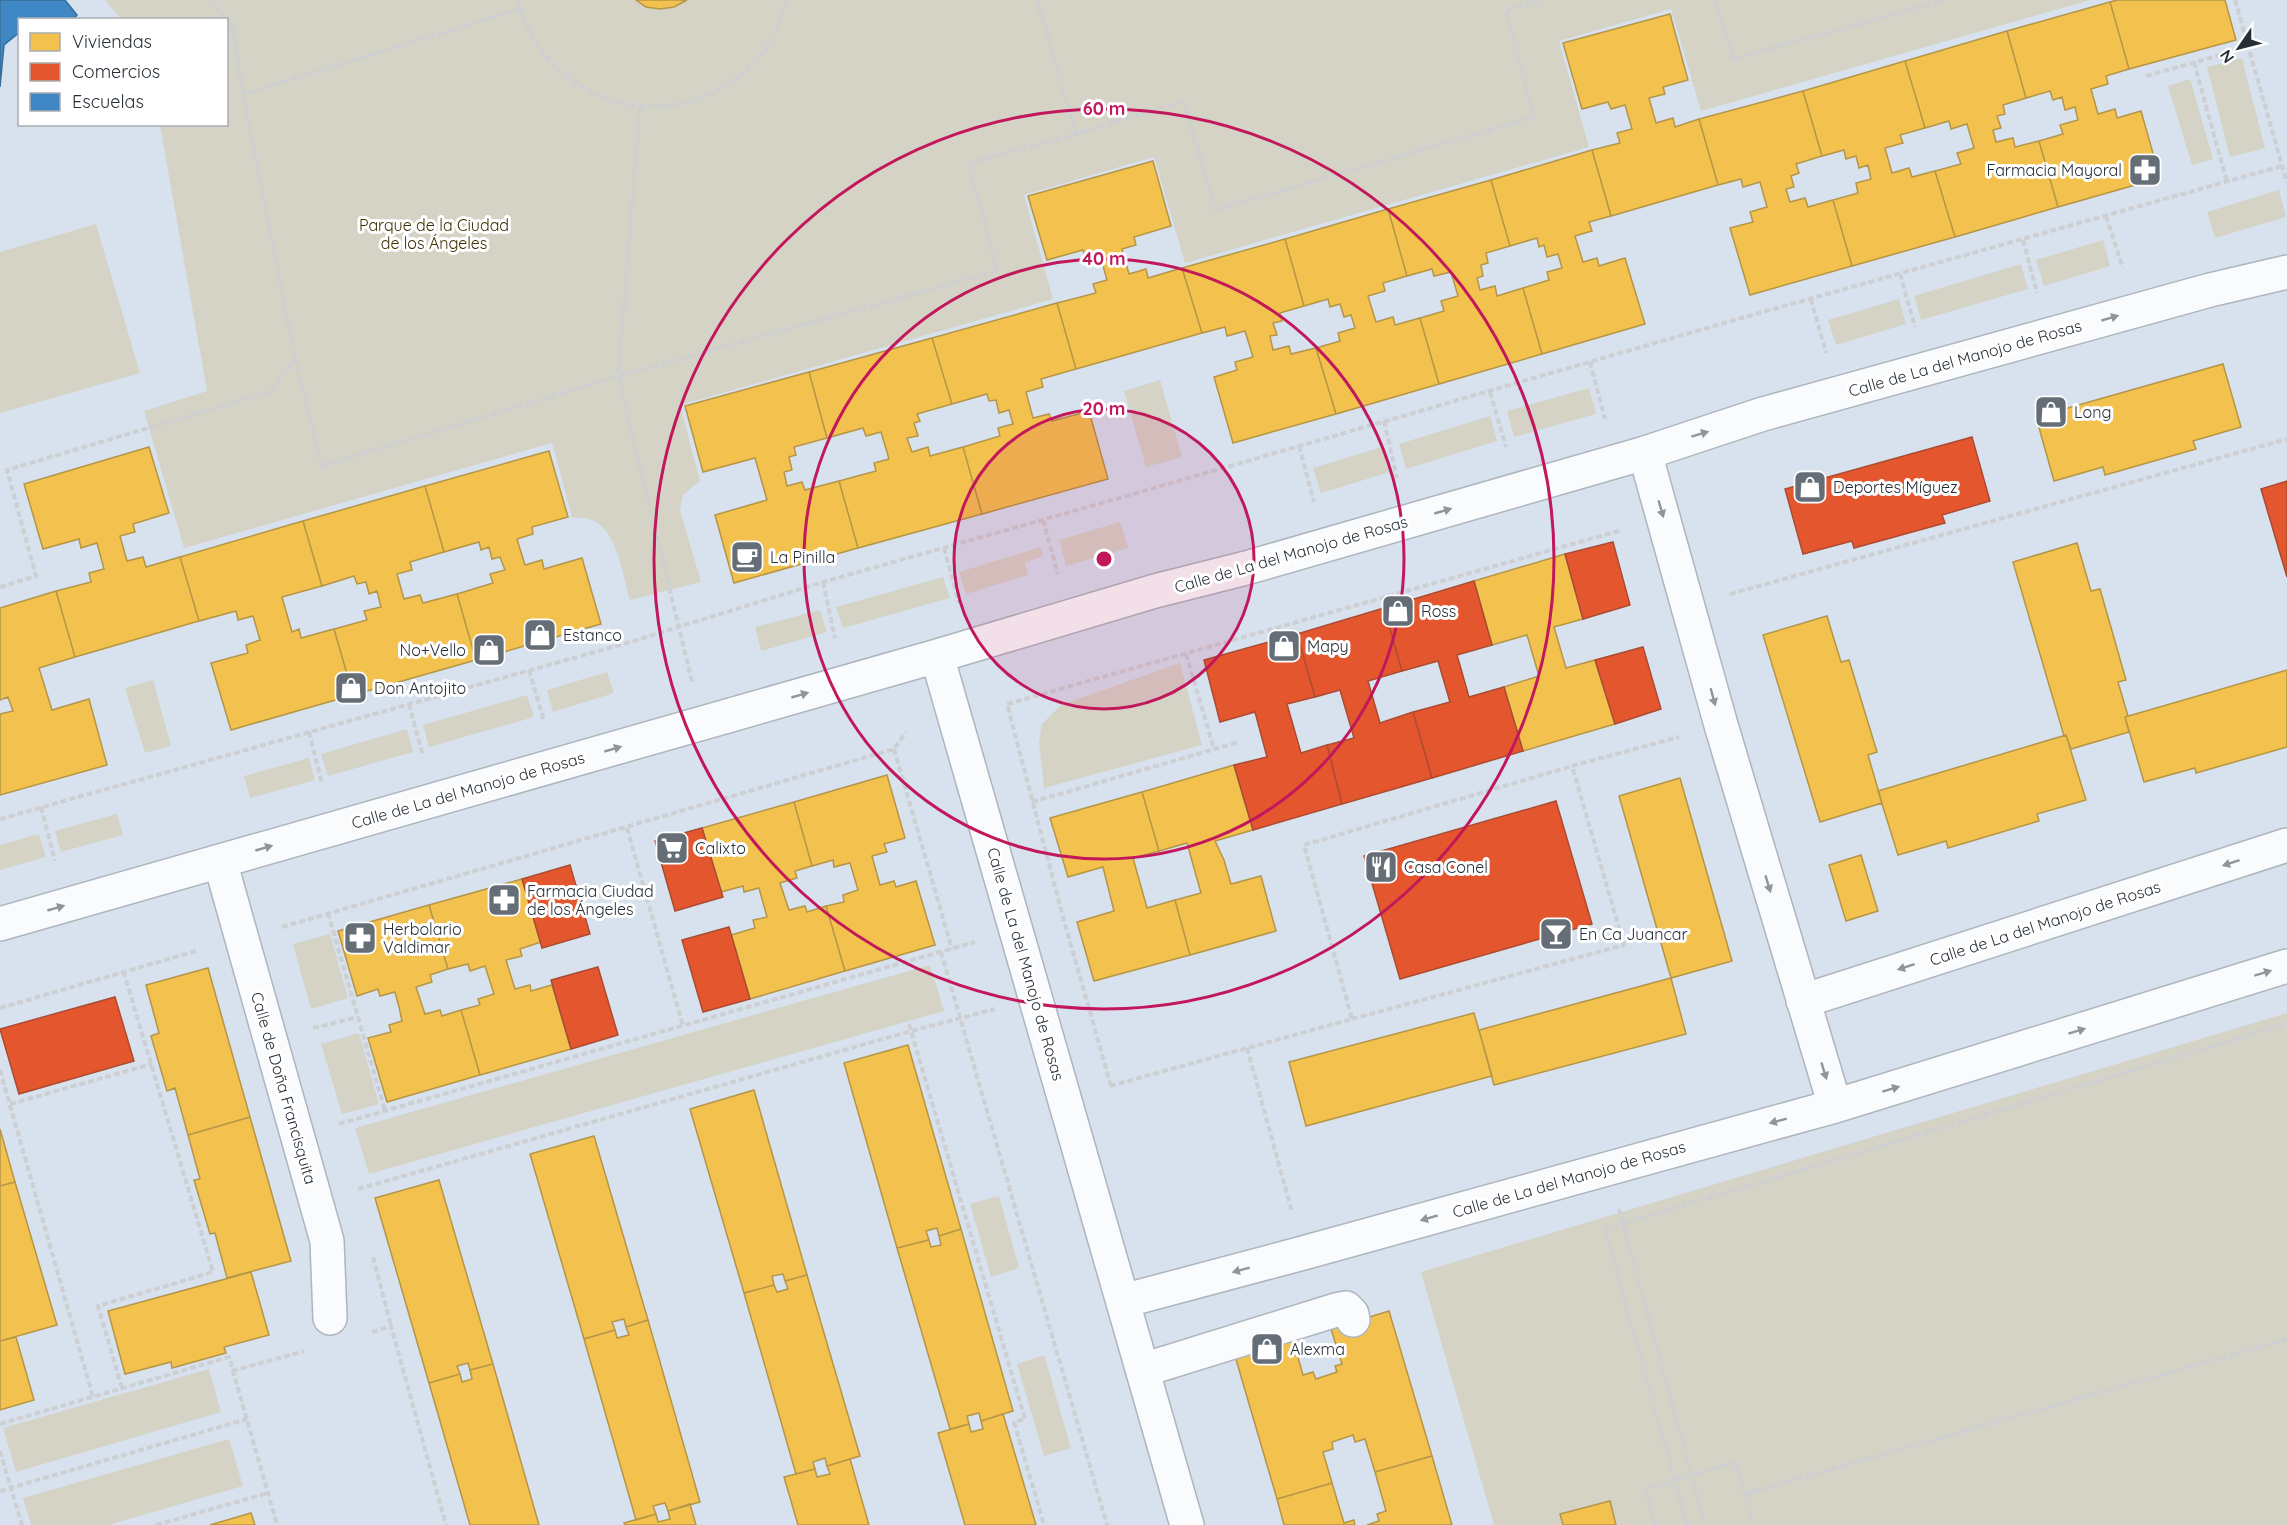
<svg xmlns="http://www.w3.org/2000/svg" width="2287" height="1525" font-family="Quicksand,sans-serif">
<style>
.green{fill:#d5d3c6}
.homes{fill:#f2c14e;stroke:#b59547;stroke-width:1.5}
.shops{fill:#e4572e;stroke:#ab4b31;stroke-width:1.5}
.schools{fill:#3f88c5;stroke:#386d9a;stroke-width:1.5}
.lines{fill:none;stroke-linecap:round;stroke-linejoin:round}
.minor-casing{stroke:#adb5be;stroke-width:36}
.path{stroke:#cdcfd3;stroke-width:4;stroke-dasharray:6 3;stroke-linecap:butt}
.minor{stroke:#f9fbfc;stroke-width:33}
.oneway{fill:#90959a}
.ring{fill:none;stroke:#c2185b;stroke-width:3}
.labels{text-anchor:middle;stroke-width:6;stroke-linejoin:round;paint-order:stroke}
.poi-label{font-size:16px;fill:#272f37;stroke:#fff;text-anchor:start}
.park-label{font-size:16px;fill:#3d2f00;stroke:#fff}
.street-label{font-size:16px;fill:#272f37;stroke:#fff}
.centre{fill:#c2185b;stroke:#fff;stroke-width:3}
.ring-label{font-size:18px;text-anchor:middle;font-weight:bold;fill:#c2185b;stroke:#fff;stroke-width:6;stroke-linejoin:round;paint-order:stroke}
</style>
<rect width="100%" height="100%" fill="#d7e2ee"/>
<path class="green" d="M105,0H2090L1701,111L1671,9L1559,41L1589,147L1185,263L1154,157L1024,195L1053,299L680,405L700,481L683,495L680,510L701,582L630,600C623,577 617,529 592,520C586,518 579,518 572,517L552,443L184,548L144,411L207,391L160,125L226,124V20L121,19Z
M2242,58L2265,148L2230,157L2207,67Z
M2190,79L2213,159L2192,165L2168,86Z
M2279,190L2286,217L2215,238L2207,212Z
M96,224L140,373L0,413V252Z
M2103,240L2110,266L2044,286L2036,260Z
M2021,264L2028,289L1921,320L1914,296Z
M1899,299L1906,324L1836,345L1828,320Z
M1160,380L1182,457L1146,467L1124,391Z
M1589,388L1596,414L1514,437L1507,411Z
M1490,416L1497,441L1406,469L1399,444Z
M1382,447L1390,472L1321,493L1313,468Z
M1120,522L1128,548L1066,566L1059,540Z
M1041,547L1043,556L1025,563L1028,575L966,594L959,572Z
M943,577L950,598L843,628L836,607Z
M820,610L827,632L761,651L755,627Z
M1180,663L1202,745L1044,788L1039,742L1042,724L1061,705Z
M607,672L614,693L553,712L547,690Z
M153,680L171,746L145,753L125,688Z
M527,695L534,717L429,747L423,725Z
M407,729L413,752L328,776L321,754Z
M309,758L315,780L250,798L244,776Z
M117,814L123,835L61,852L55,831Z
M39,834L46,857L0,870V845Z
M330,934L348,998L311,1009L293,944Z
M930,965L944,1011L369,1174L355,1128Z
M2287,1013V1525H1494L1421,1272Z
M359,1033L379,1104L342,1114L321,1044Z
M999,1196L1019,1268L991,1277L970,1204Z
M1044,1355L1071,1448L1044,1456L1017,1364Z
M209,1369L221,1412L16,1472L3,1428Z
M229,1439L243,1486L108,1525H31L23,1498Z"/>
<path class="homes" d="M636,0H687L674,7L660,9L646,7Z
M2117,0H2225L2236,40L2129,69L2110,2Z
M2110,2L2129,69L2106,76L2108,84L2091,89L2098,114L2115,109L2117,118L2141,111L2160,178L2058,207L2039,141L2063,134L2060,125L2078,120L2075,107L2065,110L2062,97L2053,100L2050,91L2026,98L2007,31Z
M1670,14L1688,80L1663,87L1665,94L1649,98L1656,123L1673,118L1675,127L1699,119L1718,185L1611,216L1592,150L1620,143L1617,133L1632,129L1625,105L1611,109L1608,102L1582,109L1563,43Z
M2007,31L2026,98L2003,105L2005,114L1997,116L2001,128L1993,130L1996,142L2013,138L2015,147L2039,141L2058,207L1955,237L1935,171L1961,164L1957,153L1974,148L1967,124L1951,129L1949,121L1925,128L1905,61Z
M1905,61L1925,128L1900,135L1903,143L1885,148L1892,173L1909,168L1912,177L1935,171L1955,237L1852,266L1833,200L1858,193L1856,183L1871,179L1868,165L1859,168L1856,156L1846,159L1844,150L1822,156L1803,91Z
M1803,91L1822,156L1796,164L1799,173L1791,176L1794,187L1786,189L1790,202L1805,198L1808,207L1833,200L1852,266L1750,295L1730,228L1753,222L1750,212L1767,207L1760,182L1743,187L1741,179L1718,185L1699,119Z
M1592,150L1611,216L1589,222L1592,231L1575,236L1583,262L1597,258L1599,266L1625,258L1645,324L1542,354L1523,288L1549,280L1547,272L1562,268L1558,254L1547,257L1544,245L1539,247L1537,238L1510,246L1491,180Z
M1153,161L1171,226L1134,237L1136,245L1122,249L1129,274L1146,269L1148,278L1182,268L1202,333L1076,369L1057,303L1096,293L1093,284L1107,280L1100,255L1086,259L1083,250L1047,260L1028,196Z
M1491,180L1510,246L1486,253L1488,263L1481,265L1483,276L1477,278L1480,290L1495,286L1497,296L1523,288L1542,354L1439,384L1420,318L1444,311L1441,301L1458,296L1451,272L1434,276L1432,269L1407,276L1388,209Z
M1388,209L1407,276L1383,283L1385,291L1368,296L1376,322L1393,317L1395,325L1420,318L1439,384L1336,414L1316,348L1340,341L1338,333L1355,328L1351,315L1344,317L1340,304L1330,307L1328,299L1304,306L1285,239Z
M1285,239L1304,306L1280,313L1282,321L1273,323L1277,335L1270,336L1273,350L1289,346L1291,354L1316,348L1336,414L1233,443L1214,377L1237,370L1235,362L1253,357L1245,331L1227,336L1225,327L1202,333L1182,268Z
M1057,303L1076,369L1041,379L1043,387L1026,392L1033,418L1049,414L1052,421L1089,411L1108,479L982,514L963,447L1000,436L998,428L1013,424L1009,410L999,413L996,400L989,401L987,394L952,404L932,338Z
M932,338L952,404L917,414L920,421L914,423L918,436L907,438L912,452L928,447L930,456L963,447L982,514L858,548L839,481L876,471L874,463L889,459L881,432L866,436L863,428L827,438L809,372Z
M2223,364L2241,427L2193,441L2196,449L2105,475L2103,467L2054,481L2036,417Z
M809,372L827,438L794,447L796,455L789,457L792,470L784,472L787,486L802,482L805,490L839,481L858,548L734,583L715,515L767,500L755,458L703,472L685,406Z
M149,447L169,513L133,524L135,532L120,536L127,561L143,557L146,567L180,557L199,621L75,657L56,591L91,582L89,573L104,569L97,543L81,548L79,539L43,549L24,484Z
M549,451L568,517L532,527L533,534L517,539L525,565L542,560L544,569L582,558L601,624L476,660L457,594L493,583L490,574L505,570L500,557L492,559L489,547L481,550L479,542L444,552L425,486Z
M425,486L444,552L410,562L412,570L397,574L404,599L420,595L423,603L457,594L476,660L353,695L334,629L367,620L364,611L381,607L377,591L369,594L366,582L357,584L354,576L322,586L303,521Z
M303,521L322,586L282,597L292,632L299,629L301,638L334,629L353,695L231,730L211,663L248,653L246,645L260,640L253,616L238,620L236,611L199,621L180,557Z
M2077,543L2091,591L2100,589L2126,680L2118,682L2128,716L2125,717L2129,732L2071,749L2066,735L2064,736L2013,562Z
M1565,554L1583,619L1554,627L1566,668L1595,660L1615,724L1523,751L1504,687L1539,676L1527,635L1492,645L1474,581Z
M56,591L75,657L39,668L52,710L89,699L107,765L0,795V714L13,711L8,697L0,700V608Z
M1827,616L1841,662L1849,660L1877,752L1868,755L1882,803L1820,822L1763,635Z
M2287,670V747L2196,773L2195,768L2144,782L2125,717Z
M2066,735L2086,800L2037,814L2039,821L1948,848L1946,841L1898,855L1878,791Z
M1234,765L1253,830L1215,841L1224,860L1231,884L1261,876L1276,931L1190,955L1175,900L1201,893L1187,843L1159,851L1142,792Z
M887,775L905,838L884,844L887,852L872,856L880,885L894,881L896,887L916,881L935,945L845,971L826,906L844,902L843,895L858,890L850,863L834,867L833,860L812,866L794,802Z
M1680,778L1732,961L1671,978L1619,796Z
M1142,792L1159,851L1133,858L1147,908L1175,900L1190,955L1094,981L1077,922L1114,911L1103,867L1068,877L1050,818Z
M794,802L812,866L795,871L797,878L780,883L789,910L805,906L807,912L826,906L845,971L750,999L731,935L755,928L753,920L767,917L759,888L744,892L743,886L721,892L702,828Z
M1861,855L1878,911L1846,921L1829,865Z
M522,879L541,942L520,949L522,956L506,960L515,989L530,985L531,991L552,985L571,1049L480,1075L461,1010L480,1005L478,999L494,994L485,966L470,971L468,964L448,969L429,905Z
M429,905L448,969L430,975L432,982L416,987L425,1014L440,1010L442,1016L461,1010L480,1075L387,1102L368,1038L391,1032L389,1025L402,1021L399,1007L395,992L380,996L378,989L357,996L338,931Z
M208,968L250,1117L188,1135L175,1088L167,1091L151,1036L159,1033L146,985Z
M1671,978L1686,1034L1494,1085L1479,1030Z
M1474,1013L1492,1076L1306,1126L1289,1062Z
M908,1045L961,1229L939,1236L937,1228L926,1231L929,1240L897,1248L844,1063Z
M754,1090L807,1275L785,1281L783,1274L772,1276L774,1285L744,1293L690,1109Z
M250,1117L291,1261L227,1278L215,1233L210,1234L194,1180L200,1179L188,1135Z
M0,1129L15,1182L0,1186Z
M594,1136L648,1320L626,1327L624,1319L612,1322L615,1330L584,1339L530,1154Z
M439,1180L493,1364L470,1370L468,1363L457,1366L460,1374L429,1383L375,1198Z
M15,1182L57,1325L0,1341V1186Z
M961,1229L1013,1411L981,1421L979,1413L967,1416L969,1424L950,1429L897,1248L929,1240L931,1247L941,1245L939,1236Z
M251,1272L269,1335L224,1347L226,1353L172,1368L171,1362L125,1374L108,1311Z
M807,1275L860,1456L827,1466L825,1458L813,1462L815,1469L796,1474L744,1293L774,1285L777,1292L788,1289L785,1281Z
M1389,1311L1432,1456L1375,1472L1365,1439L1355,1442L1353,1435L1332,1442L1333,1449L1323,1452L1332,1483L1277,1499L1235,1356L1293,1340L1303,1375L1313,1372L1316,1379L1337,1372L1335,1366L1342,1364L1331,1329Z
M648,1320L700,1502L668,1511L665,1503L653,1506L656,1514L636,1520L584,1339L615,1330L617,1338L629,1335L626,1327Z
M16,1337L34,1400L0,1410V1341Z
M493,1364L539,1525H470L429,1383L460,1374L462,1382L472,1379L470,1370Z
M1003,1414L1036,1525H965L938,1433L969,1424L971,1432L983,1429L981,1421Z
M1432,1456L1452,1525H1367L1379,1521L1377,1514L1386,1511L1375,1472Z
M850,1459L869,1525H798L784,1477L815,1469L817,1477L830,1474L827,1466Z
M1332,1483L1344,1523L1354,1520L1355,1525H1284L1277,1499Z
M1610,1501L1616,1525H1563L1560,1514Z
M690,1504L696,1525H625L624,1523L656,1514L658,1522L670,1519L668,1511Z
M251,1513L255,1525H210Z"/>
<path class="shops" d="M1972,437L1990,501L1942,515L1945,523L1854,548L1852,541L1803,554L1785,489Z
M2287,481V577L2261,489Z
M1613,542L1630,605L1583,619L1565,554Z
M1474,581L1492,645L1457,655L1469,697L1504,687L1523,751L1432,778L1413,712L1450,702L1438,661L1402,671L1384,608Z
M1384,608L1402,671L1368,681L1380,723L1413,712L1432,778L1342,804L1327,745L1354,738L1340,690L1315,697L1297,634Z
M1297,634L1315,697L1287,704L1301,753L1327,745L1342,804L1253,830L1234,765L1267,757L1255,712L1220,722L1204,660Z
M1643,647L1661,709L1615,724L1595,660Z
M1556,801L1592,924L1400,979L1364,856Z
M702,828L723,897L675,911L655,841Z
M570,865L590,934L542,948L522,879Z
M729,927L750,999L703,1012L682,940Z
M598,967L618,1035L571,1049L551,980Z
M115,997L134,1061L19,1094L0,1029Z"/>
<path class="schools" d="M0,0H65L77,15L73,20H20V32L4,45L0,87Z"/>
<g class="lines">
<g class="minor-casing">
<path id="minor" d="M1645,453L1721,725L1835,1106
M937,656L1187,1525
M220,861L327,1241L330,1318
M0,924L937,656L1155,591L1246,568L1645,453L1763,414L2210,290L2287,272
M1803,1001L2287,845
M1123,1301L1303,1253L1835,1106L2287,966
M1143,1370L1336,1310L1346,1308L1352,1314L1353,1320"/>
</g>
<path class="path" d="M211,0L233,27L243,94L520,9
M519,0C523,30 543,57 566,76C633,128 723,112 770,42C778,30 782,14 787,0
M1037,0L1076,134
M1715,0L1733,59L1945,0
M2235,0L2287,183
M2194,62L2227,182
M2146,76L2249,47
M640,107L618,376L997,271L969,163L1076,134L1184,101L1215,210L1534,117L1506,10L1540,0
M2106,216L2123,268
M2023,240L2037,293
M1900,274L1915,327
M1811,299L1826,353
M295,358L322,466L618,376L692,682
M1590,362L1605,419
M1490,392L1506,447
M1384,421L1397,478
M1299,446L1314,502
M1043,520L1058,574
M944,548L959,603
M823,582L835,638
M0,587L36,576L7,470L269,392L295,358L243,94
M1730,594L2287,439
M1186,654L1214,749
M529,670L544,721
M409,704L423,756
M309,732L322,784
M894,749L952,949
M1032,802L1239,742
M41,807L55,861
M0,819L627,643L823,582L1130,495L1738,319L2282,166
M627,828L683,1026
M328,913L385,1111
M282,927L894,749L906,732
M941,952L1107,1525
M0,1008L196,951
M1352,1019L1624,945L1572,766
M909,1024L1025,1419L1014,1422L1044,1525
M313,1028L358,1017
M1247,1048L1292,1212
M0,1070L93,1397
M1110,1086L1352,1019L1304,845L1572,766L1679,737
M1111,1086L1063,917L1007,704L1622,530
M10,1104L152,1064
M339,1124L975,942
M358,1189L911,1031L995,1009
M1619,1209L1705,1525
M373,1257L391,1326
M372,1332L391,1326L446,1525
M232,1371L304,1351
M122,1388L98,1306L213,1272L124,973
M0,1424L229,1357L277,1525
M0,1451L22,1525
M0,1491L247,1419
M1745,1494L2287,1339
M156,1525L268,1493
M1656,1525L1645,1489L1735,1462L1754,1525
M1687,1525L1605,1229L2287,1024"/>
<use href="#minor" class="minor"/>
</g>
<defs><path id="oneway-solid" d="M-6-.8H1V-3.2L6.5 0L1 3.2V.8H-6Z" transform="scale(1.5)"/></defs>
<g class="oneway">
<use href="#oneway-solid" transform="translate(2110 318) rotate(-16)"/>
<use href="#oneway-solid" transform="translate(1700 434) rotate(-17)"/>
<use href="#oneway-solid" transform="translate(1661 509) rotate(74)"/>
<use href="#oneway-solid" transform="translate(1443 511) rotate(-16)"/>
<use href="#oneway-solid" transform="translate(800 695) rotate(-16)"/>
<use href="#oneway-solid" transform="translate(1713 697) rotate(75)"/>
<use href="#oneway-solid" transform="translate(613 749) rotate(-16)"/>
<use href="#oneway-solid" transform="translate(264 848) rotate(-16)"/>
<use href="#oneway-solid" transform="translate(2231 863) rotate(162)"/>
<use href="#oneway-solid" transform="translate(1768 884) rotate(73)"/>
<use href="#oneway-solid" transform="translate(56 908) rotate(-16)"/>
<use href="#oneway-solid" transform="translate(1906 967) rotate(162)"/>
<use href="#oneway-solid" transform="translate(2263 973) rotate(-17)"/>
<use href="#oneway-solid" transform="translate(2077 1031) rotate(-17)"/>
<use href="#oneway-solid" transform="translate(1824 1071) rotate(73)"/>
<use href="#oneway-solid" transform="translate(1891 1089) rotate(-17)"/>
<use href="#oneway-solid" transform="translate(1778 1121) rotate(165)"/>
<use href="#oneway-solid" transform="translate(1429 1218) rotate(164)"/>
<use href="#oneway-solid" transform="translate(1241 1270) rotate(165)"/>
</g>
<circle cx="1104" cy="559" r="150" fill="#c2185b" fill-opacity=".12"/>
<g class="ring">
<circle cx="1104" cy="559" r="150"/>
<circle cx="1104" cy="559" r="300"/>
<circle cx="1104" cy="559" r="450"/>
</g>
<defs>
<g id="pharmacy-square" transform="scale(1.725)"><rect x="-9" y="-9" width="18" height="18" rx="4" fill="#656e77" stroke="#fff"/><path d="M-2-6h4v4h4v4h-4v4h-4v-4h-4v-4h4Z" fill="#fff"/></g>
<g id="shop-square" transform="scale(1.725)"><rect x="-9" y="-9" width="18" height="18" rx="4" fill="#656e77" stroke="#fff"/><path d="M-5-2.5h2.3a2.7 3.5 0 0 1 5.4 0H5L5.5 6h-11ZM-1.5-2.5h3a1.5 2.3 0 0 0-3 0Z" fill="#fff"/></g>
<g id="cafe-square" transform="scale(1.725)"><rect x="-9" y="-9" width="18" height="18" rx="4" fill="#656e77" stroke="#fff"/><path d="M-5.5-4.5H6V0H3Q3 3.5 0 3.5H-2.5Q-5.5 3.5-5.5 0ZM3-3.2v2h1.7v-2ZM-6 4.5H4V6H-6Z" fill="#fff"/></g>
<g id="supermarket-square" transform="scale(1.725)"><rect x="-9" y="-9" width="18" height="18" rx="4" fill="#656e77" stroke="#fff"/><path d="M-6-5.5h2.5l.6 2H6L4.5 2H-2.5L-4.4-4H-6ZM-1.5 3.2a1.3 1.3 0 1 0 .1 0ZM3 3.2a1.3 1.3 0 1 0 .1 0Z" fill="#fff"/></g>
<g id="restaurant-square" transform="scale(1.725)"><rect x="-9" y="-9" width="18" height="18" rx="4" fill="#656e77" stroke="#fff"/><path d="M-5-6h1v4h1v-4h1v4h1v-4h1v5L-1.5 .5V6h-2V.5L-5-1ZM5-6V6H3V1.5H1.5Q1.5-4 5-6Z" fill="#fff"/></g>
<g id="bar-square" transform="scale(1.725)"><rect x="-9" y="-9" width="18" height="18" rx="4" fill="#656e77" stroke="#fff"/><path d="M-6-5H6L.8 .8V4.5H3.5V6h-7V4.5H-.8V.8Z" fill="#fff"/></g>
</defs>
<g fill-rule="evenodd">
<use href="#pharmacy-square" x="2145" y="170"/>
<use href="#shop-square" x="2051" y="412"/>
<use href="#shop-square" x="1810" y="487"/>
<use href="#cafe-square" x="747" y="557"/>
<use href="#shop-square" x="1398" y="611"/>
<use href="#shop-square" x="540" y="635"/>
<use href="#shop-square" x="1284" y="646"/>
<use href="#shop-square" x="489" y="650"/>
<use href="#shop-square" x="351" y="688"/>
<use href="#supermarket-square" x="672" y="848"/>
<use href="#restaurant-square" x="1381" y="867"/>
<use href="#pharmacy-square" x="504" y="900"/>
<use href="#bar-square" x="1556" y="934"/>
<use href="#pharmacy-square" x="360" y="938"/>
<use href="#shop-square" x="1267" y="1349"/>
</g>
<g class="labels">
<g class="poi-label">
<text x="2122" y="176" text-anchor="end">Farmacia Mayoral</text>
<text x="2074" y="418">Long</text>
<text x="1833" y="493">Deportes Míguez</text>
<text x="770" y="563">La Pinilla</text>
<text x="1421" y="617">Ross</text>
<text x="563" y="641">Estanco</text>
<text x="1307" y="652">Mapy</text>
<text x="466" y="656" text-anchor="end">No+Vello</text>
<text x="374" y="694">Don Antojito</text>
<text x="695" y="854">Calixto</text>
<text x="1404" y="873">Casa Conel</text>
<text x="527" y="897">Farmacia Ciudad<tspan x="527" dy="18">de los Ángeles</tspan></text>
<text x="383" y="935">Herbolario<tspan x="383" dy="18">Valdimar</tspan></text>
<text x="1579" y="940">En Ca Juancar</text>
<text x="1290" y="1355">Alexma</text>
</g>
<g class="park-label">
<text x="434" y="231">Parque de la Ciudad<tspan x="434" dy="18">de los Ángeles</tspan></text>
</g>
<g class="street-label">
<text transform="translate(1965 358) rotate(-16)" y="6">Calle de La del Manojo de Rosas</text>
<text transform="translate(1291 554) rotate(-16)" y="6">Calle de La del Manojo de Rosas</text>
<text transform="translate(468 790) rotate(-16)" y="6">Calle de La del Manojo de Rosas</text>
<text transform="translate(2045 923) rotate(-18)" y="6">Calle de La del Manojo de Rosas</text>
<text transform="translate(1026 964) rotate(74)" y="6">Calle de La del Manojo de Rosas</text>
<text transform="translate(284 1088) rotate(74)" y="6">Calle de Doña Francisquita</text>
<text transform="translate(1569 1179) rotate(-16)" y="6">Calle de La del Manojo de Rosas</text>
</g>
</g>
<circle cx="1104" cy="559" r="9" class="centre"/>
<g class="ring-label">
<text x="1104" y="115">60 m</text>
<text x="1104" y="265">40 m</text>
<text x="1104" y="415">20 m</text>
</g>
<rect x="18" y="18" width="210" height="108" fill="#ffffff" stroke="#a9acaf" stroke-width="1.5"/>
<rect x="30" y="33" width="30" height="18" fill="#f2c14e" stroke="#a9acaf" stroke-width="1.5"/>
<text x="72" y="48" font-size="18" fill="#272f37">Viviendas</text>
<rect x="30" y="63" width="30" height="18" fill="#e4572e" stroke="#a9acaf" stroke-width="1.5"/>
<text x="72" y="78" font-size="18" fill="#272f37">Comercios</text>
<rect x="30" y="93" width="30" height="18" fill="#3f88c5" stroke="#a9acaf" stroke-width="1.5"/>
<text x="72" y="108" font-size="18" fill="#272f37">Escuelas</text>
<g transform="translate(2239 48) rotate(235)" stroke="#ffffff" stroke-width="4.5" paint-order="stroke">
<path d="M0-4.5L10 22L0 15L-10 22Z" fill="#272f37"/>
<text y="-9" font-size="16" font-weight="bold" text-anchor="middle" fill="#272f37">N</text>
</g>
</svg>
